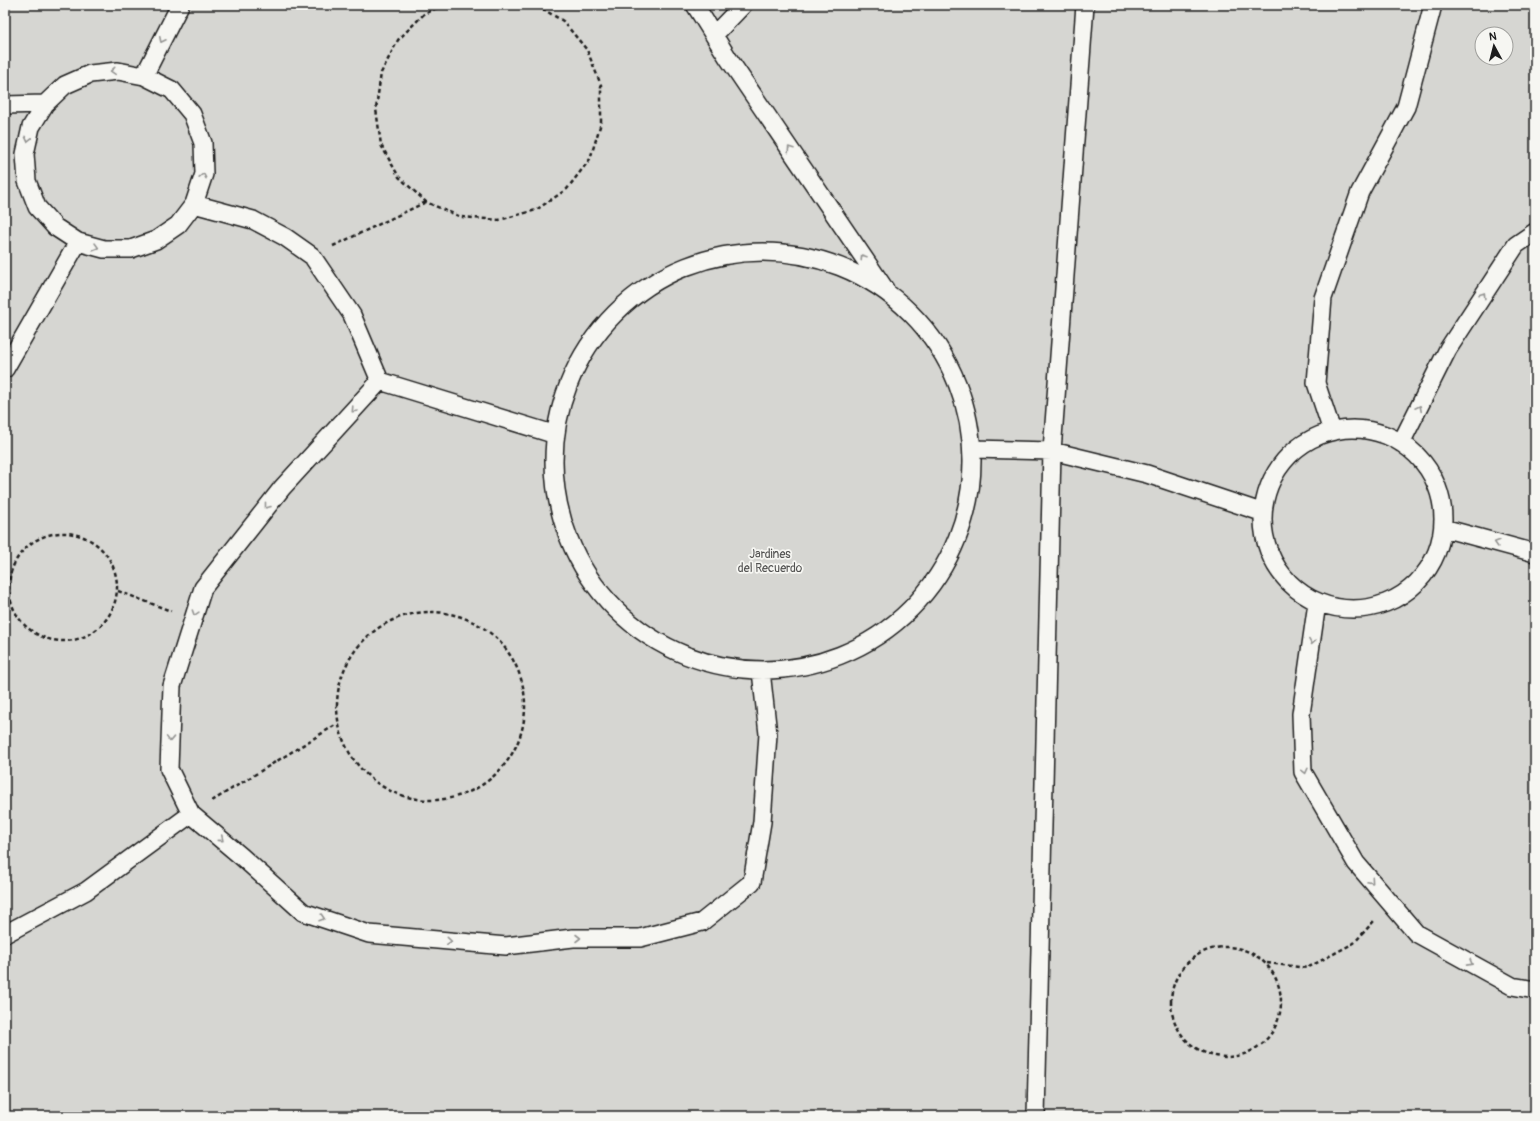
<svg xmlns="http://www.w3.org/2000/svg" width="1540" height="1121" font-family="Pangolin,sans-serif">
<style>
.green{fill:#d6d6d2;stroke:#797977;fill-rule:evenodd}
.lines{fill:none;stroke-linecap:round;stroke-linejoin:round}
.lane-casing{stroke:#1c1c1c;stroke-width:20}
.path{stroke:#1c1c1c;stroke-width:2.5;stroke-dasharray:4 3;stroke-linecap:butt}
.lane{stroke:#f6f6f2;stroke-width:17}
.oneway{stroke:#949492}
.labels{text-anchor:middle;stroke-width:3.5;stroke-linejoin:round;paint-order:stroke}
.park-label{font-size:12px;fill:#545453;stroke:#f6f6f2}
</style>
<rect width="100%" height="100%" fill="#f6f6f2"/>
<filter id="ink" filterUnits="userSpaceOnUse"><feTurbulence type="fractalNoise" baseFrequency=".025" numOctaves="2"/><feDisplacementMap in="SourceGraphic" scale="8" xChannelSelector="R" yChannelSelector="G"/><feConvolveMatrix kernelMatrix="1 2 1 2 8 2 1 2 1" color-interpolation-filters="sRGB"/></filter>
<g filter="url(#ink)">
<path class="green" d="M5,5H1535V1116H5ZM1482,34H1506V58H1482Z"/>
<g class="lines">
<g class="lane-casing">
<path id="lane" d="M695,5L728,58L885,289
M714,35L743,5
M144,76L180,5
M5,105L45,104L65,85L90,74L118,71L144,76L172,90L192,114L203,143L204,174L194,204L178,225L156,240L131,249H104L78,242L55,227L37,207L27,181L25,154L31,127L45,104
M194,204L253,220L285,237L312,256L352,315L380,381L553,434
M554 461a209 209 0 1 1 418 0a209 209 0 1 1-418 0Z
M5,369L78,242
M380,381L282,488L203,588L172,686L169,769L191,814L242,857L303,912L369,934L506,946L573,938H640L702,922L752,882L762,822L768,734L761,671
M1263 519a90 90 0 1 1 180 0a90 90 0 1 1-180 0Z
M1332,431L1316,383L1323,298L1360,192L1406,107L1433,5
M1401,443L1448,349L1516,245L1535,232
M974,449L1052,451L1147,474L1261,512
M1443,528L1535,553
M1317,603L1301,714L1303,772L1356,863L1416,933L1512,986L1535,990
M5,934L86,891L191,814
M1036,1116L1052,451L1085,5"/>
</g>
<path class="path" d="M443,5L424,14L398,40L381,73L376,109L381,145L399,177L426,202L461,217L499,220L536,210L567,189L590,159L601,123V85L587,50L563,21L536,5
M333,246L426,202
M9 587a54 54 0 1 1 108 0a54 54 0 1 1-108 0Z
M118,591L171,611
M337 706a94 94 0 1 1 188 0a94 94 0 1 1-188 0Z
M212,801L337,724
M1171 1002a55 55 0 1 1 110 0a55 55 0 1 1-110 0Z
M1267,963L1307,968L1354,943L1374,921"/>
<use href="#lane" class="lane"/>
</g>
<defs><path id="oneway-chevron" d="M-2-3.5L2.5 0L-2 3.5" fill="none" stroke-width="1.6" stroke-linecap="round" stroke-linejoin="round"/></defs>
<g class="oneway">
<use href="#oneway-chevron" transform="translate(162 40) rotate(116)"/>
<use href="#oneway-chevron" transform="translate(113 71) rotate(176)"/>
<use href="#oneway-chevron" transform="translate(28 139) rotate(103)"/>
<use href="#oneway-chevron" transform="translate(790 149) rotate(-124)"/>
<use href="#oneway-chevron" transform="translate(203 176) rotate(-78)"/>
<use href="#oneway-chevron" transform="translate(96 247) rotate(15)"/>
<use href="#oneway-chevron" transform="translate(863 257) rotate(-124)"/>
<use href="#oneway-chevron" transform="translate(1483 295) rotate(-57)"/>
<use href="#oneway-chevron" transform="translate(1419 408) rotate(-63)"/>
<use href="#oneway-chevron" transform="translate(354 410) rotate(133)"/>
<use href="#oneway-chevron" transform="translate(267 506) rotate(128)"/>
<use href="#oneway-chevron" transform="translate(1497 543) rotate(-164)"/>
<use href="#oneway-chevron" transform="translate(195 613) rotate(108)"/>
<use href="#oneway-chevron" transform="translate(1312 642) rotate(99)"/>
<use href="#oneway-chevron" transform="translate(170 739) rotate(92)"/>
<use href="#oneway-chevron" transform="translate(1305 771) rotate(76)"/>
<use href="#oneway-chevron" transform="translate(221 839) rotate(40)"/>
<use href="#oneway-chevron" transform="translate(1371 881) rotate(49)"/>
<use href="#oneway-chevron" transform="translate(322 918) rotate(18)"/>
<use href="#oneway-chevron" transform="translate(578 938)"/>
<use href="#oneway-chevron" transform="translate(449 941) rotate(5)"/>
<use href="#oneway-chevron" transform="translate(1470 963) rotate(29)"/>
</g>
</g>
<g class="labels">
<g class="park-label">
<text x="770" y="558">Jardines<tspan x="770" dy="14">del Recuerdo</tspan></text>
</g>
</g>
<rect width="1540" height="1121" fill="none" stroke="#f6f6f2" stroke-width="20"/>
<rect x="10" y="10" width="1520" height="1101" fill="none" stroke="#1c1c1c" stroke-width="1.5" filter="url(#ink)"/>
<g transform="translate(1494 46) rotate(353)"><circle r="19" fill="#f6f6f2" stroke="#9f9f9c"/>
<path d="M0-3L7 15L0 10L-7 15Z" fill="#1c1c1c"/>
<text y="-6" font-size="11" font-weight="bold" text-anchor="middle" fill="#1c1c1c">N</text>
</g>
</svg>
